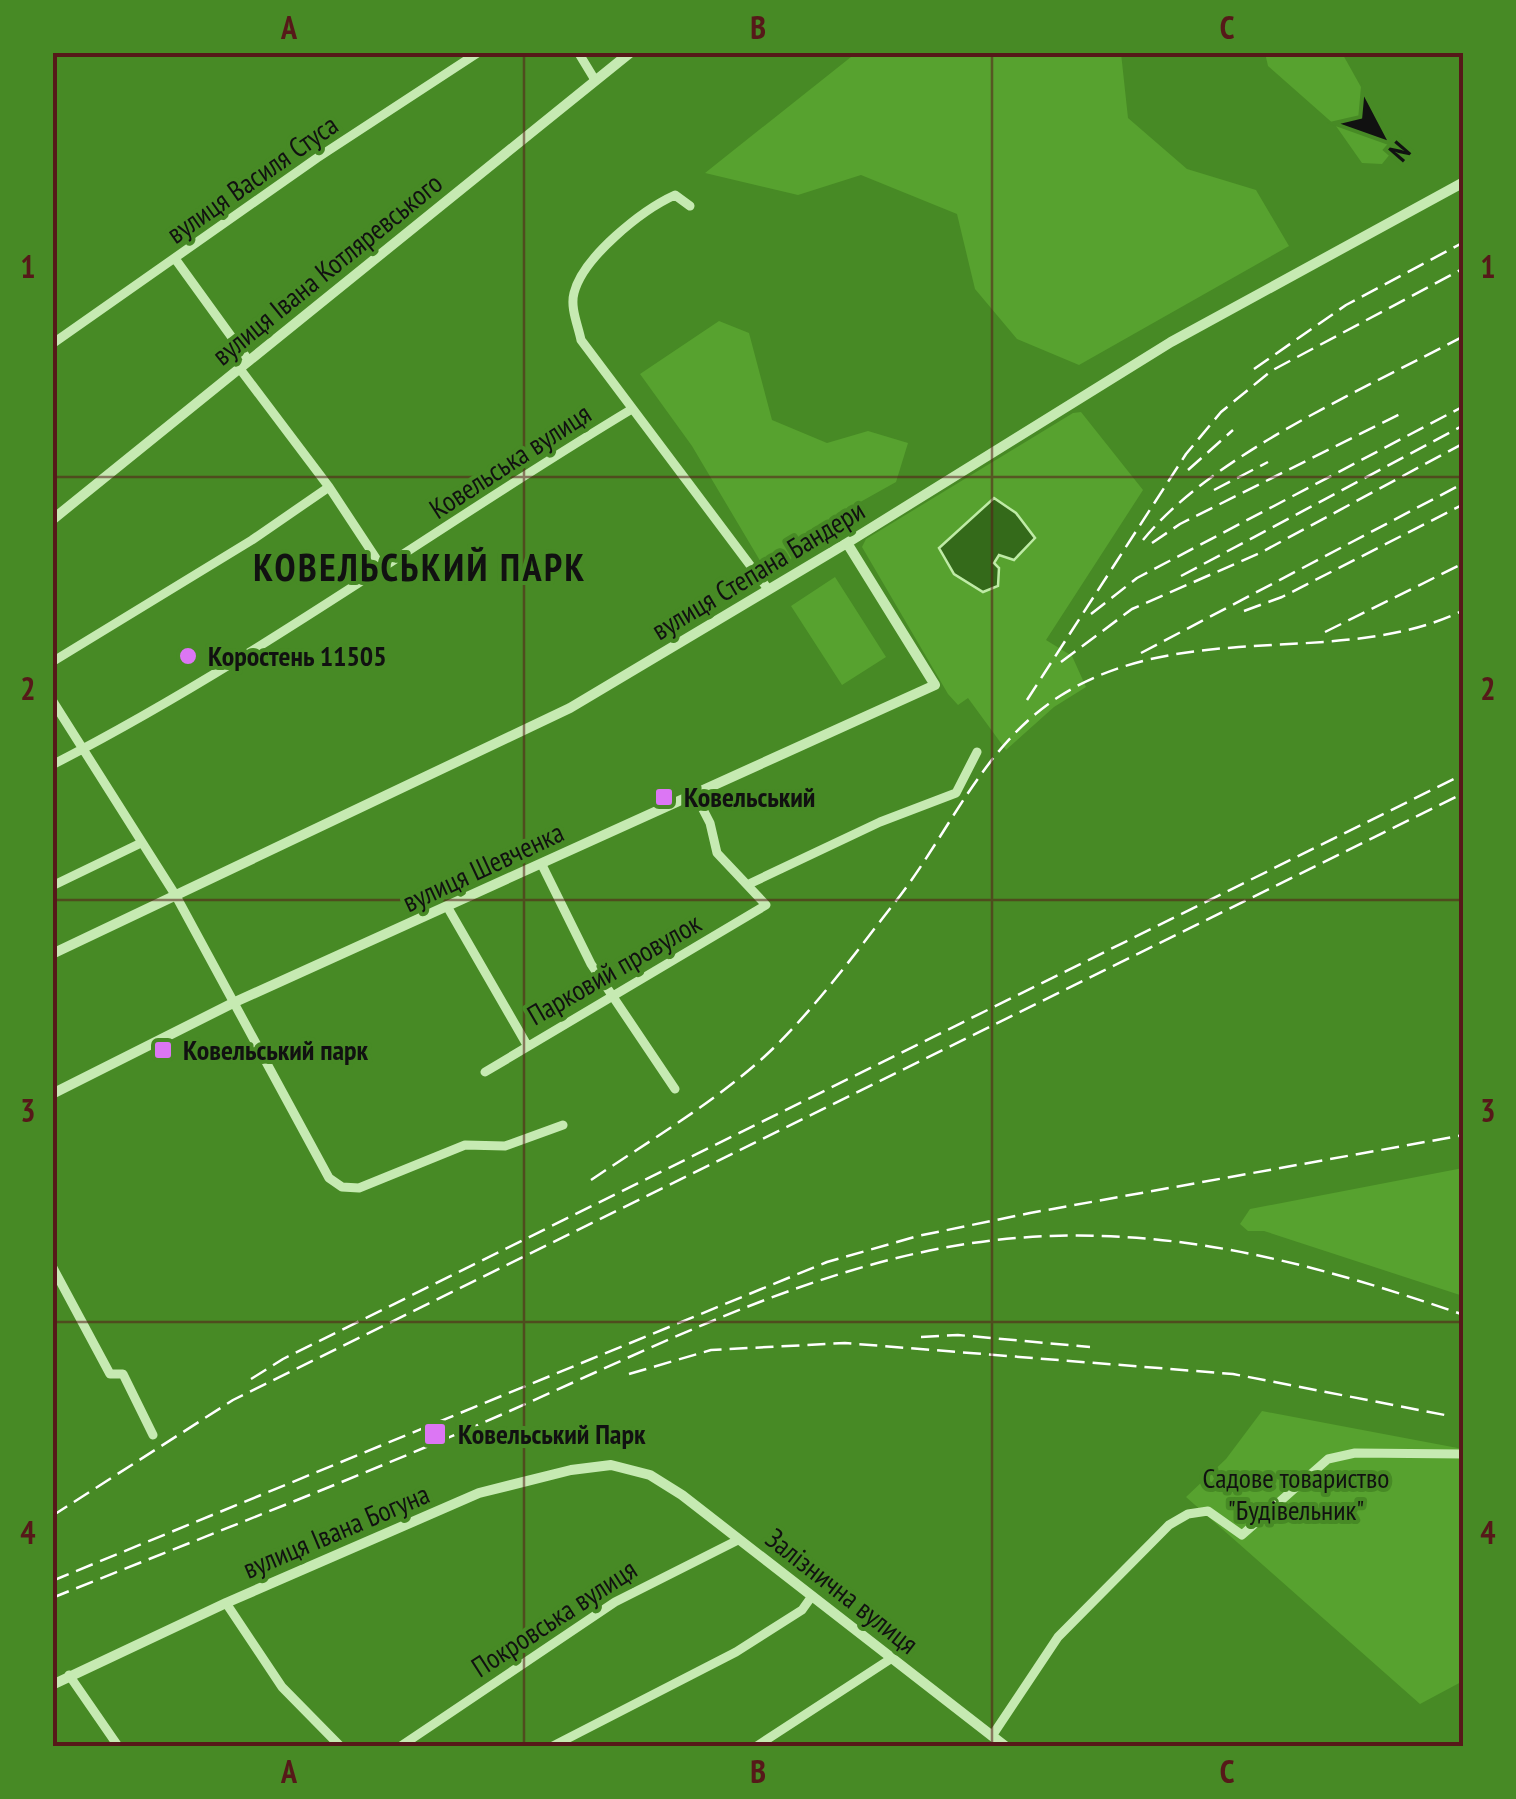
<svg xmlns="http://www.w3.org/2000/svg" width="1516" height="1799" font-family="'PT Sans Narrow',sans-serif">
<style>
.green{fill:#57a22f}
.water{fill:#346a1a;stroke:#bfeba6;stroke-width:2.5}
.lines{fill:none;stroke-linecap:round;stroke-linejoin:round}
.minor{stroke:#c6eab2;stroke-width:9}
.tertiary{stroke:#c6eab2;stroke-width:10}
.rail{stroke:#fff;stroke-width:2.5;stroke-dasharray:18 8;stroke-linecap:butt}
.grid{fill:none;stroke:#561919;stroke-width:2.5;stroke-opacity:0.55}
.poi-dot{fill:#dc76f4;stroke:#478a25;stroke-width:4}
.labels{text-anchor:middle;stroke-width:8;stroke-linejoin:round;paint-order:stroke}
.street-label{font-size:28px;fill:#111;stroke:#478a25}
.poi-label{font-size:28px;font-weight:bold;fill:#111;stroke:#478a25;text-anchor:start}
.park-label{font-size:28px;fill:#111;stroke:#478a25}
.district-label{font-size:38px;font-weight:bold;letter-spacing:2.5px;fill:#111;stroke:#478a25}
.neatline{fill:none;stroke:#561919;stroke-width:4}
.grid-label{font-size:32px;text-anchor:middle;font-weight:bold;fill:#561919}
</style>
<rect width="100%" height="100%" fill="#478a25"/>
<path class="green" d="M856,53H1121L1128,118L1187,169L1256,190L1289,246L1079,365L1017,339L975,289L957,214L861,175L798,195L705,173Z
M1265,53H1342L1395,148L1382,164L1362,163L1336,126L1268,66Z
M719,321L749,333L772,420L827,443L868,431L908,443L896,482L812,529L784,569L762,564L692,446L640,374Z
M1081,412L1143,490L1046,640L1072,656L1086,687L1054,707L1006,750L968,698L958,705L948,694L862,547L866,539L1073,413Z
M835,577L886,657L842,685L791,606Z
M1463,1168V1296L1264,1231H1248L1240,1224L1250,1209Z
M1262,1411L1463,1449V1681L1420,1704L1186,1497L1226,1459Z"/>
<path class="water" d="M994,498L1016,513L1035,538L1014,560L999,555L994,563L999,568L998,586L983,592L954,574L939,548Z"/>
<g class="lines">
<path class="minor" d="M578,52L595,80
M690,206L675,195C642,210 583,257 574,293C570,308 578,325 581,340L768,589
M176,260L249,361
M52,344L317,158L479,52
M240,369L329,487L383,569
M52,662L252,540L329,487
M52,700L176,896L329,1178L342,1187L359,1188L465,1145L505,1146L563,1125
M52,765C255,661 437,526 632,409
M542,865L591,964L675,1089
M749,884L880,822L956,793L977,752
M52,886L141,843
M448,908L527,1045
M485,1072L766,905L717,853L710,823L695,794
M52,1266L110,1374H123L153,1435
M226,1603L282,1687L340,1746
M69,1675L118,1746
M992,1736L1058,1637L1169,1525L1188,1514L1208,1511L1242,1535L1328,1459L1355,1453L1464,1454
M401,1746L615,1602L738,1540
M553,1746L736,1652L802,1610L812,1596
M757,1746L892,1658"/>
<path class="tertiary" d="M52,520L631,52
M52,954L570,708L847,543L1171,342L1464,182
M52,1094L235,1002L935,685L847,543
M52,1685L226,1603L479,1493L571,1470L611,1465L650,1475L682,1495L1005,1746"/>
<path class="rail" d="M1254,369L1346,305L1464,242
M1188,470L1233,430
M1214,490L1268,462
M1143,540C1214,453 1363,390 1464,336
M1152,543L1180,524L1404,412
M1181,576L1464,425
M1244,611L1282,597L1464,504
M1091,614L1137,578L1464,406
M1325,632L1464,563
M1141,653L1464,483
M1061,662L1132,609L1260,553L1464,443
M1027,700L1186,454L1221,412L1271,371L1464,268
M591,1180C649,1141 712,1104 764,1057C813,1012 855,953 896,901C950,832 983,745 1060,696C1186,616 1342,670 1464,610
M921,1337L958,1335L1090,1347
M629,1374L711,1350L845,1343L1233,1374L1450,1416
M251,1379L283,1359L1464,774
M52,1516L233,1400L1464,793
M52,1581L827,1262L918,1236L1030,1213L1464,1135
M52,1598C193,1541 334,1487 473,1427C658,1348 845,1242 1051,1236C1196,1231 1328,1268 1464,1315"/>
</g>
<path class="grid" d="M524,52V1746M992,52V1746M52,477H1464M52,900H1464M52,1322H1464"/>
<g class="poi-dot">
<circle cx="188" cy="656" r="10"/>
<rect x="654" y="787" width="20" height="20" rx="5"/>
<rect x="153" y="1040" width="20" height="20" rx="5"/>
<rect x="423" y="1422" width="24" height="24" rx="5"/>
</g>
<g class="labels">
<g class="street-label">
<text transform="translate(252 179) rotate(-35)" y="10">вулиця Василя Стуса</text>
<text transform="translate(327 269) rotate(-39)" y="10">вулиця Івана Котляревського</text>
<text transform="translate(510 461) rotate(-33)" y="10">Ковельська вулиця</text>
<text transform="translate(758 570) rotate(-31)" y="10">вулиця Степана Бандери</text>
<text transform="translate(483 867) rotate(-25)" y="10">вулиця Шевченка</text>
<text transform="translate(614 969) rotate(-30)" y="10">Парковий провулок</text>
<text transform="translate(336 1531) rotate(-23)" y="10">вулиця Івана Богуна</text>
<text transform="translate(842 1591) rotate(38)" y="10">Залізнична вулиця</text>
<text transform="translate(554 1618) rotate(-33)" y="10">Покровська вулиця</text>
</g>
<g class="poi-label">
<text x="208" y="666">Коростень 11505</text>
<text x="684" y="807">Ковельський</text>
<text x="183" y="1060">Ковельський парк</text>
<text x="458" y="1444">Ковельський Парк</text>
</g>
<g class="park-label">
<text x="1296" y="1488">Садове товариство<tspan x="1296" dy="32">"Будівельник"</tspan></text>
</g>
<g class="district-label">
<text x="420" y="581">КОВЕЛЬСЬКИЙ ПАРК</text>
</g>
</g>
<rect width="1516" height="1799" fill="none" stroke="#478a25" stroke-width="110"/>
<g transform="translate(1381 135) rotate(131)" stroke="#478a25" stroke-width="8" paint-order="stroke">
<path d="M0-8L18 38L0 25L-18 38Z" fill="#111111"/>
<text y="-15" font-size="28" font-weight="bold" text-anchor="middle" fill="#111111">N</text>
</g>
<rect x="55" y="55" width="1406" height="1689" class="neatline"/>
<g class="grid-label">
<text x="289" y="39">A</text>
<text x="758" y="39">B</text>
<text x="1227" y="39">C</text>
<text x="28" y="278">1</text>
<text x="1488" y="278">1</text>
<text x="28" y="700">2</text>
<text x="1488" y="700">2</text>
<text x="28" y="1122">3</text>
<text x="1488" y="1122">3</text>
<text x="28" y="1544">4</text>
<text x="1488" y="1544">4</text>
<text x="289" y="1783">A</text>
<text x="758" y="1783">B</text>
<text x="1227" y="1783">C</text>
</g>
</svg>
